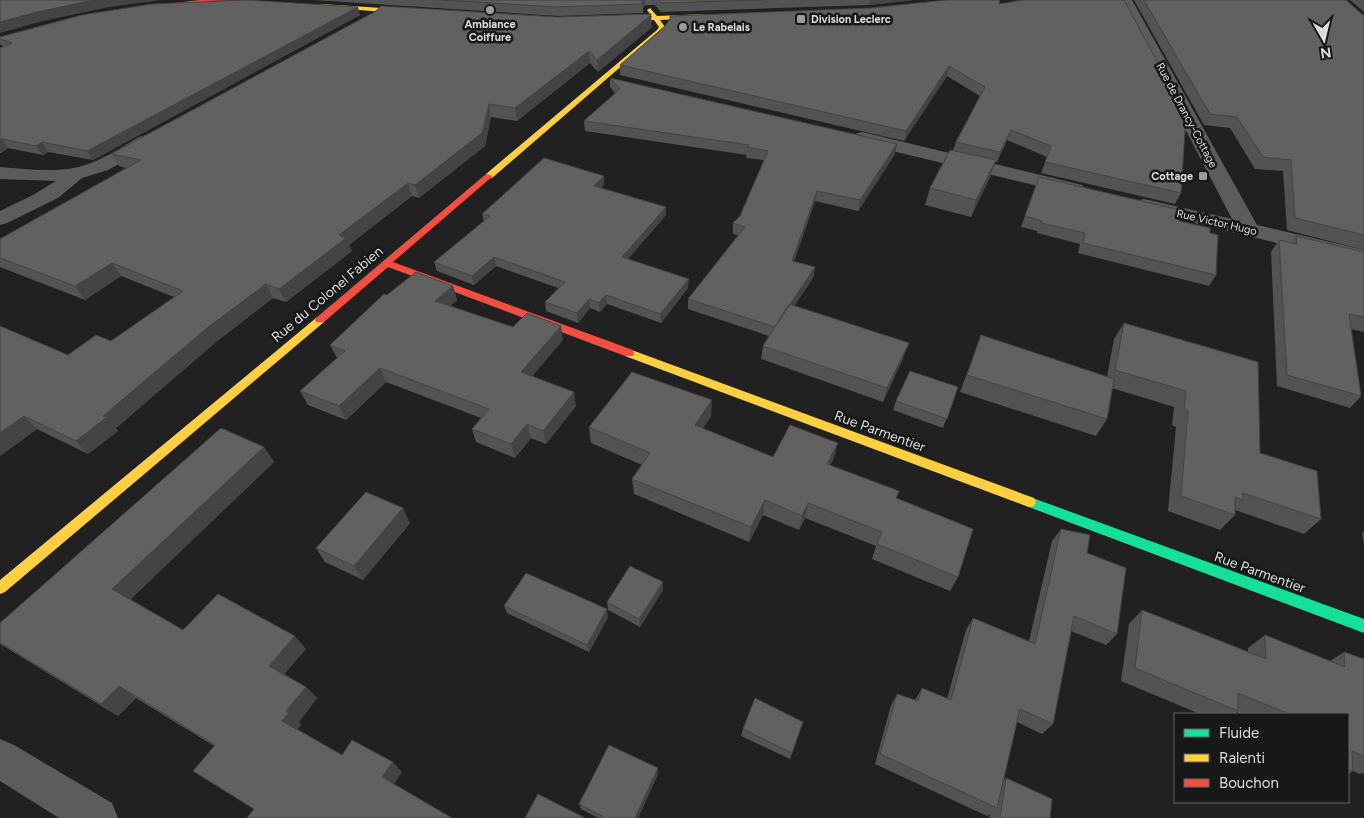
<svg xmlns="http://www.w3.org/2000/svg" width="1364" height="818" font-family="Figtree,sans-serif">
<style>
.lines{fill:none;stroke-linecap:round;stroke-linejoin:round}
.street{fill:#5b5c5b;fill-rule:evenodd}
.fast{fill:#16e098;fill-rule:evenodd}
.slow{fill:#ffcf43;fill-rule:evenodd}
.jam{fill:#f24e42;fill-rule:evenodd}
.wall{fill:#535353}
.shaded-wall{fill:#434443}
.building{fill:#606160;stroke:#434443}
.poi-dot{fill:#9a9b9a;stroke:#161917;stroke-width:2}
.labels{text-anchor:middle;stroke-width:5;stroke-linejoin:round;paint-order:stroke}
.far-poi-label{font-size:11px;font-weight:bold;fill:#dbdddb;stroke:#161917;text-anchor:start}
.far-street-label{font-size:11px;fill:#dbdddb;stroke:#161917}
.street-label{font-size:14px;fill:#dbdddb;stroke:#161917}
</style>
<rect width="100%" height="100%" fill="#212121"/>
<g class="lines">
<path class="street" d="M1118,0H1132L1257,225L1364,250V264L1137,209L1134,205L1137,201L1144,199L1232,219Z
M862,132L1082,185L1085,189L1082,193L1075,195L855,142L853,138L855,134Z
M146,135L153,137L155,141L153,145L108,170L82,178L58,198L7,223L0,225V211L33,195L56,181L0,179V167C29,169 61,174 88,164C106,158 123,146 139,137Z
M0,739L14,745L112,803L118,818H59L0,781Z"/>
<path class="fast" d="M1030,497L1364,619V633L1026,506L1024,502L1026,498Z"/>
<path class="slow" d="M321,4L412,10L415,12L412,14L319,7Z
M650,8L657,16L707,14L710,16L707,18L660,20L665,27L661,32L492,178H486V174L657,30L659,27L654,20L615,22L612,20L615,18L652,17L647,10Z
M320,317L325,320L324,322L5,592L0,594V580L316,318Z
M629,349L1034,498L1036,502L1034,506L1030,507L1026,506L625,356L624,353Z"/>
<path class="jam" d="M200,0L260,1L263,3L260,5L200,4L151,8L148,6Z
M486,174L493,176L393,262L633,350L634,353L633,356H625L388,267L324,322H316L315,320L316,318Z"/>
</g>
<path class="wall" d="M313,0H914L869,5L661,12L655,5H645L643,8V13L558,16Z
M1134,0H1346L1364,16V250L1287,230L1283,171L1255,169L1230,128L1204,125Z
M1350,0H1364V12Z
M999,4L1181,193L1175,204L1041,173L1047,157L1007,140L997,162H995L990,177L971,217L925,205L930,188L953,150L956,142L980,96L947,76L904,141L620,75V65L665,26L670,20V16Z
M360,15L93,160L48,152L43,155L8,148L1,153H0V48L3,47L0,44V37Z
M652,27L598,72L590,63L517,121L491,117L485,146L419,198L412,196L349,245L352,251L286,302L273,298L216,342L116,428L118,431L88,454L37,429L0,456V326L68,355L111,341L174,297L121,276L85,300L0,267V239L126,168L119,166L111,154Z
M610,78L895,154L858,211L815,201L794,261L815,267L813,278L794,306L904,356L883,402L761,359L763,346L769,336L688,309V299L738,235L733,234V223L740,216L764,160L746,158L747,155L585,131L584,121L615,93L610,87Z
M1039,177L1179,221L1210,233L1216,275L1209,286L1078,253L1080,244L1037,233V231L1021,227Z
M604,184L601,188L666,207V215L628,259L688,288L661,323L607,304L600,312L590,308L578,323L546,311L545,302L558,288L496,266L474,285L437,271L434,262L484,222L482,214Z
M1296,236L1364,252V332L1351,329L1361,396L1350,408L1277,386L1271,252L1279,240L1292,243Z
M453,286L457,300L450,306L513,327L563,340L532,376L576,406L546,444L531,438L515,458L476,442L472,429L481,418L386,382L346,420L308,405L300,391L337,358L330,345L387,295Z
M1124,323L1260,453L1321,519L1304,534L1235,510V515L1220,530L1168,511L1176,427L1172,425L1174,407L1112,388L1107,419L1096,436L960,392L981,335L1107,377L1114,339Z
M958,387L943,428L893,410L896,401Z
M711,416L703,428L773,457L834,458L830,465L897,498L958,577L950,591L872,559L876,546L805,518L799,530L763,515L749,542L634,494L632,479L642,465L591,443L589,427Z
M264,447L274,462L130,599L183,630L306,649L284,674L306,687L317,698L299,722L301,725L297,729L342,755L402,772L254,809L214,746L136,698L118,716L0,644V623Z
M410,523L363,580L325,562L316,548Z
M1061,529L1087,553L1117,634L1106,645L1071,631L1053,724L1042,734L1017,722L1003,781L1006,778L1050,818H989L990,814L987,816L875,764L891,705L897,694L915,700L922,688L947,699L966,630L973,618L1029,641L1052,541Z
M1364,532V544L1362,533Z
M663,590L640,627L608,610L607,602Z
M504,606L608,617L589,652L507,613Z
M1142,610L1248,652V648L1265,635L1330,661L1344,652L1363,659L1364,658V773L1360,774L1353,771L1348,774V714H1242L1237,712L1233,714H1200L1121,681L1129,624Z
M803,722L790,759L741,736L743,729Z
M658,774L638,818H598L581,809L579,804Z"/>
<path class="shaded-wall" d="M94,0H161L109,7L43,21L0,33V22L37,12Z
M641,0H645V5L643,8Z
M870,0H914L869,5Z
M358,7L360,15L93,160L87,151Z
M651,15L652,27L598,72L597,60Z
M589,51L590,63L517,121L515,108Z
M949,66L947,76L904,141L906,131Z
M489,104L491,117L485,146L419,198L415,185Z
M1011,130L1007,140L997,162L1000,152Z
M2,139L8,148L1,153L0,152V140Z
M42,142L48,152L43,155L36,146Z
M897,144L895,154L858,211L860,200Z
M996,160L990,177L971,217L976,200Z
M604,176V184L595,194L594,186Z
M408,183L412,196L349,245L352,251L286,302L279,289L339,235Z
M817,191L815,201L791,271L792,261Z
M666,207V215L622,266V257Z
M494,257L496,266L474,285L472,276Z
M112,263L121,276L85,300L75,286Z
M815,267L813,278L773,338L775,327Z
M689,279L688,288L661,323L660,314Z
M266,284L273,298L216,342L116,428L118,431L88,454L76,441L103,416L207,328Z
M453,286L457,300L440,315L435,301Z
M606,295L607,304L600,312L599,303Z
M589,299L590,308L578,323L577,313Z
M561,326L563,340L524,386L521,372Z
M909,343L904,356L883,402L887,388Z
M380,368L386,382L346,420L339,406Z
M574,392L576,406L546,444L543,431Z
M712,400L711,416L695,441V425Z
M24,416L37,429L0,456V433Z
M527,424L531,438L515,458L511,444Z
M838,443L834,458L823,479L827,464Z
M264,447L274,462L128,602L112,589Z
M765,500L763,515L749,542L751,527Z
M808,503L805,518L799,530L802,516Z
M403,508L410,523L363,580L354,566Z
M663,582V590L640,627L639,619Z
M607,609L608,617L589,652L587,645Z
M295,636L306,649L281,678L269,666Z
M119,686L136,698L118,716L101,704Z
M306,687L317,698L299,722L301,725L295,732L282,721L286,711Z
M393,762L402,772L392,787L382,777Z
M658,768V774L638,818H635Z"/>
<path class="building" d="M0,0H94L37,12L0,22Z
M247,0L358,7L87,151L42,142L36,146L2,139L0,140V48L12,43L0,39V37L82,15L152,4Z
M443,0H641L642,4L557,7Z
M658,0H763L661,3Z
M946,0H1000L999,4L1023,0H1124L1186,115L1181,193L1045,162L1051,146L1011,130L1000,152L956,142L985,87L949,66L906,131L620,65L665,26L670,19V16L871,8Z
M1144,0H1346L1364,16V235L1295,218L1291,160L1263,157L1237,117L1210,114Z
M381,6L557,17L651,14V15L597,60L589,51L515,108L489,104L482,133L415,185L408,183L339,235L346,238L279,289L266,284L207,328L103,416L107,417L76,441L24,416L0,433V326L68,355L96,335L111,341L183,291L112,263L75,286L0,258V239L141,160L111,154L376,11Z
M610,78L897,144L860,200L817,191L792,261L815,267L775,327L688,299L745,227L733,223L740,216L768,151L747,147L749,145L584,121L620,89Z
M950,150L996,160L976,200L930,188Z
M544,158L604,176L594,186L666,207L622,257L689,279L660,314L606,295L599,303L589,299L577,313L545,302L565,282L494,257L472,276L434,262L490,216L482,214Z
M1039,177L1180,210L1179,221L1210,228V233L1218,235L1216,275L1083,243L1085,233L1041,223L1042,221L1025,216Z
M1296,236L1364,252V317L1349,314L1361,396L1287,375L1279,240L1297,244Z
M416,272L453,286L435,301L513,327L527,313L561,326L521,372L574,392L543,431L527,424L511,444L472,429L489,409L380,368L339,406L300,391L345,351L330,345L384,294L387,295Z
M789,304L909,343L887,388L763,346Z
M1124,323L1258,362L1260,453L1317,471L1321,519L1243,493V500L1235,497V515L1181,496L1188,411L1184,409L1186,391L1115,370Z
M981,335L1114,379L1107,419L967,375Z
M910,371L958,387L947,419L896,401Z
M632,372L712,400L695,425L773,457L790,425L838,443L827,464L899,491L896,498L973,529L958,577L877,544L882,532L808,503L802,516L765,500L751,527L632,479L650,453L589,427Z
M221,428L264,447L112,589L183,630L218,594L295,636L269,666L306,687L286,711L289,713L282,721L342,755L352,740L393,762L382,777L452,818H247L254,809L193,771L215,745L119,686L101,704L0,643V623Z
M366,492L403,508L354,566L316,548Z
M1061,529L1090,535L1087,553L1126,568L1117,634L1074,616L1053,724L1020,709L997,808L880,754L897,694L918,701L922,688L951,700L973,618L1035,644Z
M630,566L663,582L639,619L607,602Z
M526,573L607,609L587,645L504,606Z
M1142,610L1266,659L1265,635L1345,667L1344,652L1364,659V756L1352,751L1353,771L1348,769V714H1289L1238,693V711L1135,668Z
M755,698L803,722L792,753L743,729Z
M609,745L658,768L635,818H606L579,804Z
M1006,778L1052,799L1050,818H1000Z
M538,794L585,818H525Z"/>
<g class="poi-dot">
<circle cx="490" cy="10" r="5"/>
<rect x="796" y="14" width="10" height="10" rx="2.5"/>
<circle cx="683" cy="27" r="5"/>
<rect x="1198" y="171" width="10" height="10" rx="2.5"/>
</g>
<g class="labels">
<g class="far-poi-label">
<text x="811" y="23">Division Leclerc</text>
<text x="490" y="28" text-anchor="middle">Ambiance<tspan x="490" dy="13">Coiffure</tspan></text>
<text x="693" y="31">Le Rabelais</text>
<text x="1193" y="180" text-anchor="end">Cottage</text>
</g>
<g class="far-street-label">
<text transform="translate(1187 115) rotate(62)" y="4">Rue de Drancy-Cottage</text>
<text transform="translate(1217 222) rotate(13)" y="4">Rue Victor Hugo</text>
</g>
<g class="street-label">
<text transform="translate(327 294) rotate(-40)" y="5">Rue du Colonel Fabien</text>
<text transform="translate(880 431) rotate(20)" y="5">Rue Parmentier</text>
<text transform="translate(1260 572) rotate(20)" y="5">Rue Parmentier</text>
</g>
</g>
<rect x="1174" y="713" width="175" height="90" fill="#161917" stroke="#656765"/>
<rect x="1184" y="729" width="25" height="8" fill="#16e098" stroke="#656765"/>
<text x="1219" y="738" font-size="15" fill="#dbdddb">Fluide</text>
<rect x="1184" y="754" width="25" height="8" fill="#ffcf43" stroke="#656765"/>
<text x="1219" y="763" font-size="15" fill="#dbdddb">Ralenti</text>
<rect x="1184" y="779" width="25" height="8" fill="#f24e42" stroke="#656765"/>
<text x="1219" y="788" font-size="15" fill="#dbdddb">Bouchon</text>
<g transform="translate(1324 40) rotate(172)" stroke="#161917" stroke-width="4" paint-order="stroke">
<path d="M0-4L9 19L0 12L-9 19Z" fill="#dbdddb"/>
<text y="-8" font-size="14" font-weight="bold" text-anchor="middle" fill="#dbdddb">N</text>
</g>
</svg>
